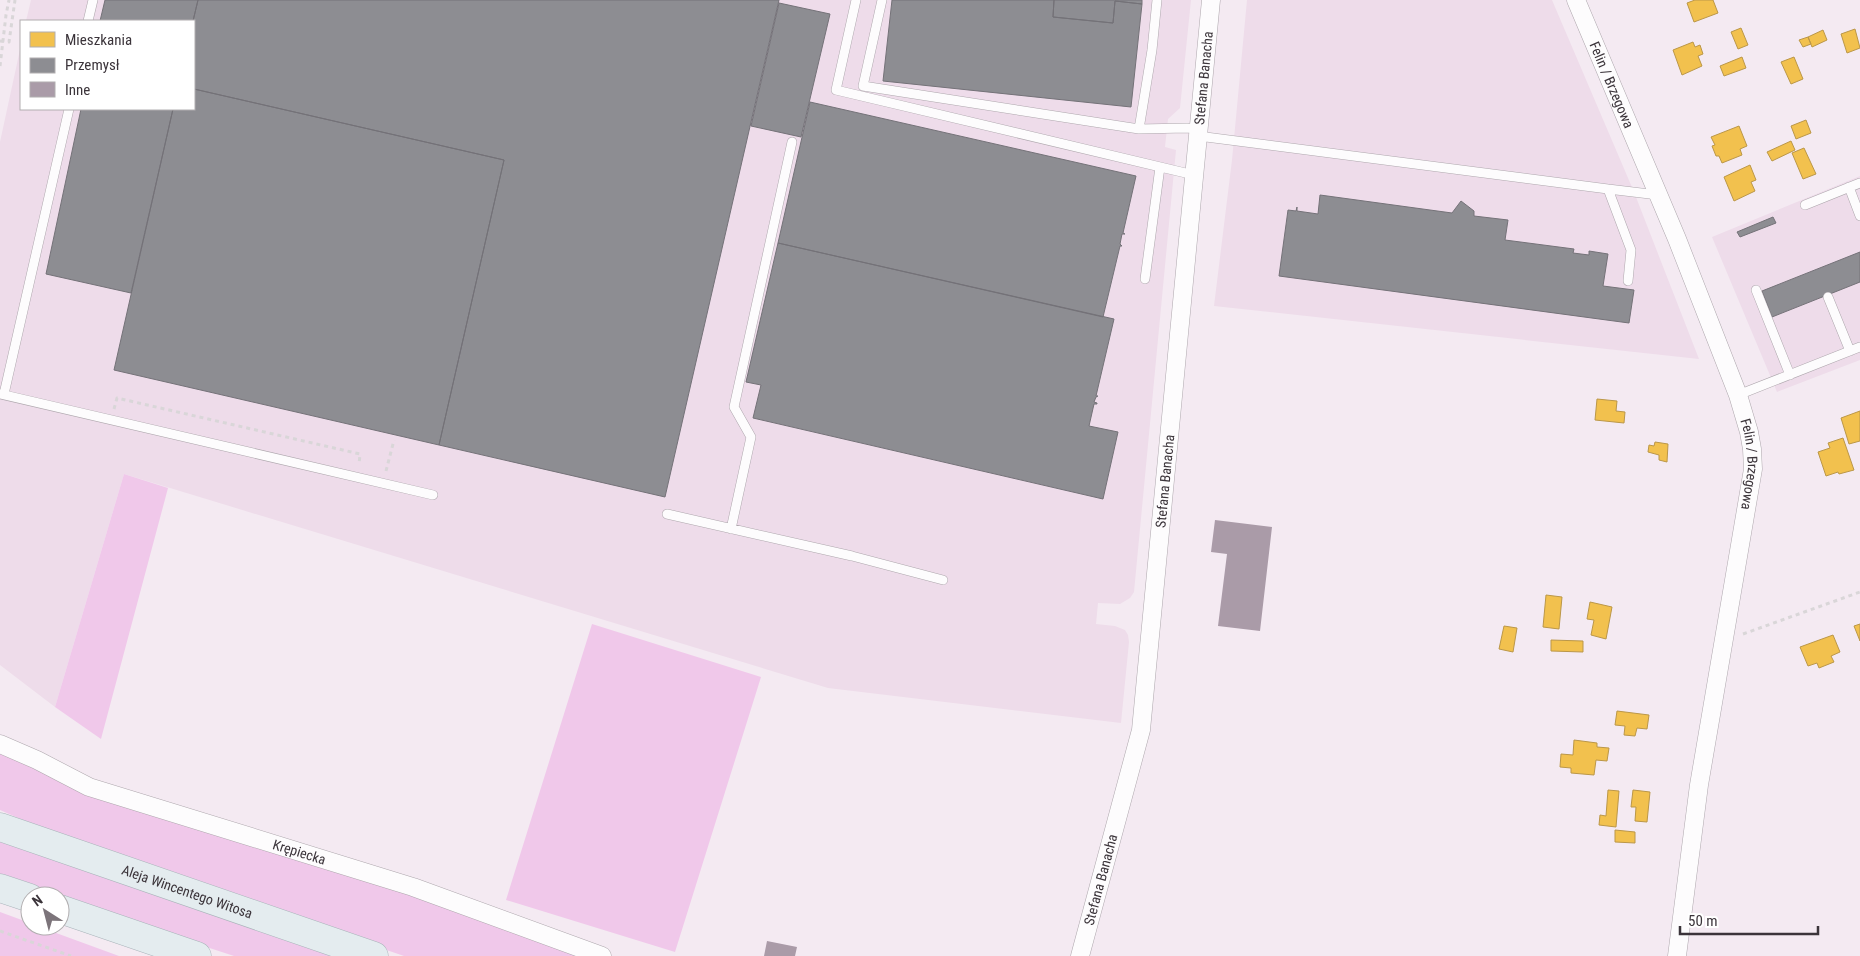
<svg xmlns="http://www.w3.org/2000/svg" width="1860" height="956" font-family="'Roboto Condensed',sans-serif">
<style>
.built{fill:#eedcea}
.green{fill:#f0c8ea}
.homes{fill:#f2c14e;stroke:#bb9748}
.industry{fill:#8d8d92;stroke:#747278}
.building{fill:#aa9ba8}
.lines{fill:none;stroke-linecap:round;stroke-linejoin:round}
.service-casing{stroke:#aea7ad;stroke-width:10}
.minor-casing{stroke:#aea7ad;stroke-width:19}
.primary-casing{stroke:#a8b3b9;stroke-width:29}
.path{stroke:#d9d6d8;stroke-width:3;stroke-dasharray:4 4;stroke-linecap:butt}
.service{stroke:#fdfcfd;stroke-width:9}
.minor{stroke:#fdfcfd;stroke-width:18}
.primary{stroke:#e4ecef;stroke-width:28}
.labels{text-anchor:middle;stroke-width:5;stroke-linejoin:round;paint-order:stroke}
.street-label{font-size:14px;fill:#3b343a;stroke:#fff}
</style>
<rect width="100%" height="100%" fill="#f4eaf2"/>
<path class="built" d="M31,0H1191L1180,108L1168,119L1165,147L1176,150L1134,592L1130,598L1120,604L1098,603L1096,624L1115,626L1125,630L1128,635L1129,642L1121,723L828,688L124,474L55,707L0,665V142L21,45V109H194V21H26Z
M1247,0H1552L1634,192L1699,359L1214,306L1232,160Z
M1860,176V360L1777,392L1712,237Z"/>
<path class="green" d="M124,474L168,488L101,739L55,707Z
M592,624L761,677L675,952L506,900Z
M0,749L583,956H404L75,843L0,810Z
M0,837L343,956H234L60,899V896H52L0,878Z
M0,912L30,923V926H37L119,956H0Z"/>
<path class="homes" d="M1695,0H1713L1718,13L1694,22L1687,3Z
M1741,28L1748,45L1738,49L1731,32Z
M1855,29L1860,48L1847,53L1841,34Z
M1823,30L1827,40L1812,47L1808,37Z
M1808,37L1811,44L1803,47L1799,40Z
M1693,42L1695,47L1700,45L1703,54L1698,56L1702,66L1682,75L1673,50Z
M1742,57L1746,68L1724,76L1720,66Z
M1794,57L1803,79L1791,84L1781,62Z
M1806,120L1811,133L1796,139L1791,126Z
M1739,126L1747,146L1740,149L1742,155L1722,163L1719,156H1716L1712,146L1715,145L1711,137Z
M1791,141L1795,150L1772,161L1767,152Z
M1804,148L1816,174L1803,179L1792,153Z
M1750,165L1756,180L1751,182L1755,191L1734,201L1724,177Z
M1597,399L1617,401L1616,411L1625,412L1624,423L1595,420Z
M1860,411V441L1849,444L1841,418Z
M1843,438L1854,470L1839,474L1838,472L1826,476L1818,452L1830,448L1828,443Z
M1655,442L1668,444L1667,462L1659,460V455L1648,452L1649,445L1654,446Z
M1546,595L1562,597L1559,629L1543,627Z
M1590,602L1612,607L1606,639L1591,635L1594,620L1587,619Z
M1860,624V641L1854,626Z
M1504,626L1517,628L1513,652L1499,649Z
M1833,635L1840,652L1831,656L1834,662L1819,668L1817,663L1808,666L1800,647Z
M1551,640L1583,641V652L1551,651Z
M1617,711L1649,715L1647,729L1637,728L1635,736L1624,735L1625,726L1615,725Z
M1574,740L1597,743V747L1609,748L1607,761L1596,760L1594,775L1571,773V768L1560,767L1561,754L1573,755Z
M1608,790L1619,791L1616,827L1599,825L1600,815L1606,816Z
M1633,790L1650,792L1647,822L1635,821L1636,807H1631Z
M1615,830L1635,832V843L1615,842Z"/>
<path class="industry" d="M105,0H198L193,21H100Z
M198,0H779L665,497L439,445L504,160L194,89L193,21Z
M892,0H1054L1053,17L1113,23L1115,1L1142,4L1131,107L883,81Z
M1054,0H1142V4L1115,1L1113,23L1053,17Z
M779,3L830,14L801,137L751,126Z
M194,89L504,160L439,445L114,370L173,109H194Z
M810,102L1136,176L1123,233L1125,234H1122L1120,244L1122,246H1120L1103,317L778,243Z
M81,109H173L131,293L46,274Z
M1320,195L1452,213L1461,201L1474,211V216L1508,220L1505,240L1574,249L1573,253L1589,255V251L1608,254L1603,286L1634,290L1629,323L1279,276L1288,210L1296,211L1297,207V211L1318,214Z
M1773,217L1776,223L1740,237L1737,232Z
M778,243L1114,319L1096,396H1098L1096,397L1094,402L1097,403V404H1094L1089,426L1118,432L1103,499L753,418L761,385L746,382Z
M1860,252V282L1772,317L1762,291Z"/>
<path class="building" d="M1215,520L1272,527L1260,631L1218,626L1227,554L1211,552Z
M767,941L797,947L795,956H764Z"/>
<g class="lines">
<g class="service-casing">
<path id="service" d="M856,0L836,90L1194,175
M882,0L863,86L1139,129L1152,50L1157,0
M88,21L93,0
M1139,129L1187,128L1198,129
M1198,136L1608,189L1631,250L1628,281
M1849,187L1860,216
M1608,189L1658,195
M1805,205L1860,183
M1145,279L1160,167
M1756,290L1790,375
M1828,297L1850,351
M0,394L433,495
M4,394L69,109
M1738,395L1860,347
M667,514L852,556L943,580
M731,529L751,437L734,407L792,142"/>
</g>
<g class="minor-casing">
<g id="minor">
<path id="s1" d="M1576,0L1677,239L1738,395L1749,432L1752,449L1753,469L1699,785L1677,956"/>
<path id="s2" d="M0,744L37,760L89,787L413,887L602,956"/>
<path id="s3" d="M1080,956L1141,730L1211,0"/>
</g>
</g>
<g class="primary-casing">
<g id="primary">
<path id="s4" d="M0,827L374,956"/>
<path d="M0,888L30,898"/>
<path d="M60,909L197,956"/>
</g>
</g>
<path class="path" d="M0,41L9,42L15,0
M0,66L6,15L9,0
M114,409L117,398L360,454L359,465
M386,471L394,440
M1743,634L1860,592
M0,931L71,956"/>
<use href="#service" class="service"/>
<use href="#minor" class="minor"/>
<use href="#primary" class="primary"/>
</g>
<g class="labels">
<g class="street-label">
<text dy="5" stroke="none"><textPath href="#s3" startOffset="889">Stefana Banacha</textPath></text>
<text dy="5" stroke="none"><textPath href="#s1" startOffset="92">Felin / Brzegowa</textPath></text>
<text dy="5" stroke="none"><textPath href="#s1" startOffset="498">Felin / Brzegowa</textPath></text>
<text dy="5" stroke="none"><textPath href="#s3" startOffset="484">Stefana Banacha</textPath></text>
<text dy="5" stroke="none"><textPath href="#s2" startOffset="319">Krępiecka</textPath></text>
<text dy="5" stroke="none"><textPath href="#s3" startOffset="79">Stefana Banacha</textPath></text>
<text dy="5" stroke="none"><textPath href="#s4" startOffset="198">Aleja Wincentego Witosa</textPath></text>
</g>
</g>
<rect x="20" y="20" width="175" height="90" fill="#ffffff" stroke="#b1aeb0"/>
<rect x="30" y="32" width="25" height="15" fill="#f2c14e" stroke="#b1aeb0"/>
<text x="65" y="45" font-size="15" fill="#3b343a">Mieszkania</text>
<rect x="30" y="58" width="25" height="15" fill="#8d8d92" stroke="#b1aeb0"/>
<text x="65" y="70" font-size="15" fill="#3b343a">Przemysł</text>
<rect x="30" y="82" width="25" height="15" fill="#aa9ba8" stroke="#b1aeb0"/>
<text x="65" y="95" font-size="15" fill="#3b343a">Inne</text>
<g transform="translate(45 911) rotate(324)"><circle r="24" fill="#ffffff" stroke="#b1aeb0"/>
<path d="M0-4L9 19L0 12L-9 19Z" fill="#7c747a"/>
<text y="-8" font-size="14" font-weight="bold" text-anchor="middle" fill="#3b343a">N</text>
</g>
<path d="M1680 926v8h138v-8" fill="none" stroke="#3b343a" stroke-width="2.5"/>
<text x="1688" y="926" font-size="15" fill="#3b343a" stroke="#ffffff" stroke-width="4" paint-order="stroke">50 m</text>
</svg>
